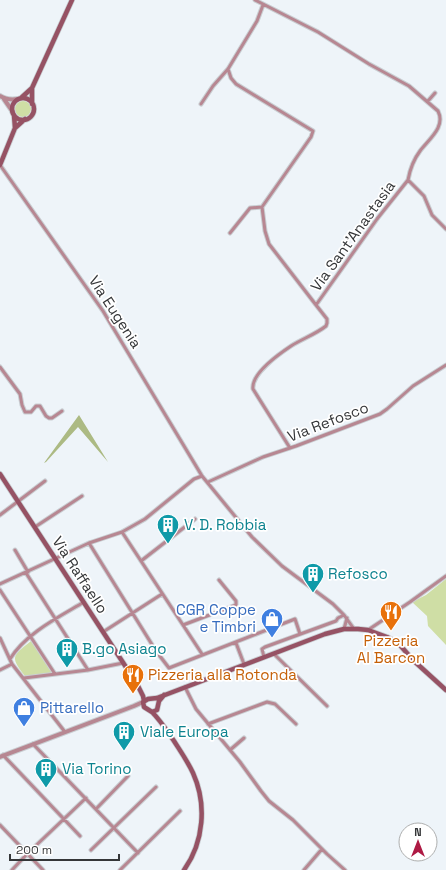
<svg xmlns="http://www.w3.org/2000/svg" width="446" height="870" font-family="'Space Grotesk',sans-serif">
<style>
.green{fill:#cfdea5}
.forest{fill:#acba83}
.lines{fill:none;stroke-linecap:round;stroke-linejoin:round}
.minor-casing{stroke:#c9ced2;stroke-width:5}
.tertiary-casing{stroke:#c9ced2;stroke-width:6}
.secondary-casing{stroke:#c9ced2;stroke-width:6}
.minor{stroke:#b78792;stroke-width:3}
.tertiary{stroke:#b78792;stroke-width:4}
.secondary{stroke:#965264;stroke-width:4.5}
.labels{text-anchor:middle;stroke-width:3.5;stroke-linejoin:round;paint-order:stroke}
.street-label{font-size:15px;fill:#343638;stroke:#fff}
.culture-label{font-size:15px;fill:#0d838f;stroke:#fff;text-anchor:start}
.shop-label{font-size:15px;fill:#366cbe;stroke:#fff;text-anchor:end}
.food-label{font-size:15px;fill:#c56008;stroke:#fff}
</style>
<rect width="100%" height="100%" fill="#eef4f9"/>
<path class="green" d="M15 109a8 8 0 1 1 16 0a8 8 0 1 1-16 0Z
M446,579V645L428,626L427,616L412,602L426,595Z
M31,641L52,673L25,676C9,656 13,656 31,641Z"/>
<path class="forest" d="M79,415L108,462L78,427L46,462L44,463Z"/>
<g class="lines">
<g class="minor-casing">
<path id="minor" d="M255,0L318,32L369,64L409,86L438,111C446,127 429,139 420,151C414,159 410,169 408,180L424,196L432,215L446,229
M228,69L231,78L236,84L313,131L311,137L262,207L265,231L269,244L316,305
M428,101L435,93
M201,104L213,86L228,69L257,21L263,5
M0,165L103,311L202,476L252,537L282,566L333,604L344,615L354,629
M230,233L250,208L262,207
M0,367L20,394L22,405L25,412H31L36,406H40L46,416L49,418H52L62,411
M290,448L253,389C251,374 279,354 291,346C302,339 316,334 326,326L327,323V319L316,305L377,219L408,180
M208,482L263,457L296,446L380,414L387,409L413,386L446,365
M0,515L45,481
M35,527L82,496
M122,532L202,654
M89,543L156,651L169,668L295,619L300,634
M15,550L28,572
M141,561L195,519
M26,573L88,670
M0,584L89,543L122,532L145,519L194,479L202,476
M0,590L55,674
M183,625L236,605V601L219,580
M344,629L347,618
M368,630L410,602L446,576
M103,632L162,594
M0,638L12,664L65,732
M236,643L244,664
M274,654L327,706
M264,657L262,649L265,647L336,621L338,618L344,615
M10,659C26,633 59,617 84,602
M0,670L12,664
M24,678L88,670L123,663
M185,687L196,709L240,762L261,791L269,801L293,820L327,854L345,870
M208,724L267,702L275,704L296,724
M33,744L138,853
M230,750L244,738
M3,755L80,836
M96,809L128,776
M0,825L43,870
M91,850L156,787
M12,870L27,854L86,798
M120,870L180,811
M304,870L322,849"/>
</g>
<g class="tertiary-casing">
<path id="tertiary" d="M0,96C6,100 11,100 18,99
M4,99L13,112
M0,757L134,706L143,702"/>
</g>
<g class="secondary-casing">
<path id="secondary" d="M21,98L32,88
M12 109a11 11 0 1 1 22 0a11 11 0 1 1-22 0Z
M32,104V88L72,0
M14,115L15,128
M0,165L15,128L25,119
M0,474L137,684L143,696L144,701
M164,695L159,701L157,710L152,712L144,707L143,702L148,699L157,698L325,634L344,629H358L368,630L387,637L398,643L414,661L446,690
M152,712C161,721 167,731 174,741C181,752 188,762 193,773C207,804 204,842 184,870"/>
</g>
<use href="#minor" class="minor"/>
<use href="#tertiary" class="tertiary"/>
<use href="#secondary" class="secondary"/>
</g>
<defs>
<g id="building-pin" transform="scale(1.15)"><path d="M0 17L-7.5 6A9.5 9.5 0 1 1 7.5 6Z" fill="#0f9aa8" stroke="#fff"/><path d="M-4-6H4V6H1V3H-1V6H-4ZM-2.5-4.3h1.7v1.8h-1.7ZM.8-4.3h1.7v1.8H.8ZM-2.5-1h1.7V.8h-1.7ZM.8-1h1.7V.8H.8Z" fill="#fff"/></g>
<g id="restaurant-pin" transform="scale(1.15)"><path d="M0 17L-7.5 6A9.5 9.5 0 1 1 7.5 6Z" fill="#e8710a" stroke="#fff"/><path d="M-5-6h1v4h1v-4h1v4h1v-4h1v5L-1.5 .5V6h-2V.5L-5-1ZM5-6V6H3V1.5H1.5Q1.5-4 5-6Z" fill="#fff"/></g>
<g id="shop-pin" transform="scale(1.15)"><path d="M0 17L-7.5 6A9.5 9.5 0 1 1 7.5 6Z" fill="#3f7fe0" stroke="#fff"/><path d="M-5-2.5h2.3a2.7 3.5 0 0 1 5.4 0H5L5.5 6h-11ZM-1.5-2.5h3a1.5 2.3 0 0 0-3 0Z" fill="#fff"/></g>
</defs>
<g fill-rule="evenodd">
<use href="#building-pin" x="168" y="525"/>
<use href="#building-pin" x="313" y="574"/>
<use href="#restaurant-pin" x="391" y="612"/>
<use href="#shop-pin" x="272" y="619"/>
<use href="#building-pin" x="67" y="649"/>
<use href="#restaurant-pin" x="133" y="675"/>
<use href="#shop-pin" x="24" y="708"/>
<use href="#building-pin" x="124" y="732"/>
<use href="#building-pin" x="46" y="769"/>
</g>
<g class="labels">
<g class="street-label">
<text transform="translate(353 236) rotate(-54)" y="5">Via Sant'Anastasia</text>
<text transform="translate(115 312) rotate(57)" y="5">Via Eugenia</text>
<text transform="translate(328 422) rotate(-21)" y="5">Via Refosco</text>
<text transform="translate(80 575) rotate(57)" y="5">Via Raffaello</text>
</g>
<g class="culture-label">
<text x="184" y="530">V. D. Robbia</text>
<text x="328" y="579">Refosco</text>
<text x="82" y="654">B.go Asiago</text>
<text x="140" y="737">Viale Europa</text>
<text x="62" y="774">Via Torino</text>
</g>
<g class="shop-label">
<text x="256" y="615">CGR Coppe<tspan x="256" dy="17">e Timbri</tspan></text>
<text x="40" y="713" text-anchor="start">Pittarello</text>
</g>
<g class="food-label">
<text x="391" y="646">Pizzeria<tspan x="391" dy="17">Al Barcon</tspan></text>
<text x="148" y="680" text-anchor="start">Pizzeria alla Rotonda</text>
</g>
</g>
<g transform="translate(418 842)"><circle r="19" fill="#ffffff" stroke="#aeafaf"/>
<path d="M0-3L7 15L0 10L-7 15Z" fill="#ae1a44"/>
<text y="-6" font-size="11" font-weight="bold" text-anchor="middle" fill="#343638">N</text>
</g>
<path d="M10 854v6h109v-6" fill="none" stroke="#343638" stroke-width="2"/>
<text x="16" y="854" font-size="12" fill="#343638" stroke="#ffffff" stroke-width="3" paint-order="stroke">200 m</text>
</svg>
